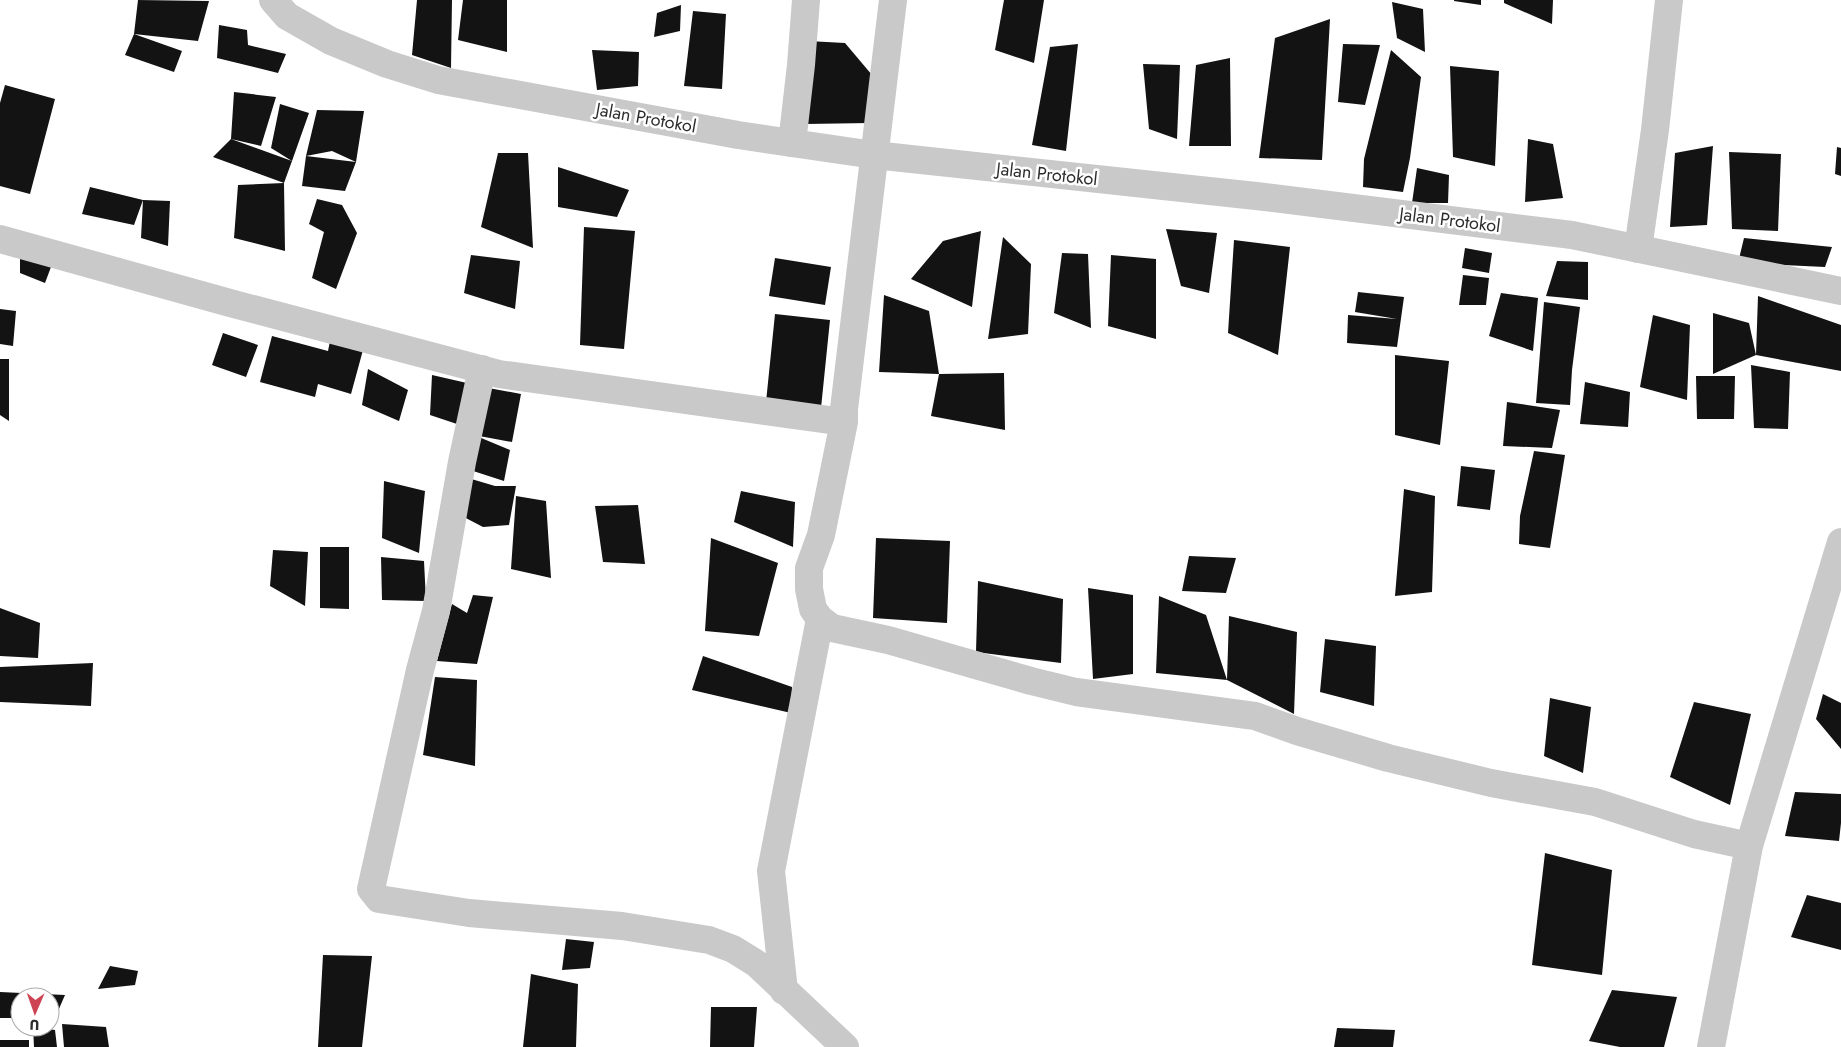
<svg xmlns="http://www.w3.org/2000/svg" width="1841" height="1047" font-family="Jost,sans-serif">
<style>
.building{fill:#131313;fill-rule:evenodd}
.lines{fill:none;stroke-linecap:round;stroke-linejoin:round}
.minor{stroke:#c9c9c9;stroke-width:28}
.tertiary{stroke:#c9c9c9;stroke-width:28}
.labels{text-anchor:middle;stroke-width:5;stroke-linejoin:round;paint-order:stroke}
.street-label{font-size:18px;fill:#2c2c2c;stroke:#fff}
</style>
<rect width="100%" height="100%" fill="#fff"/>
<path class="building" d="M138,0L209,1L198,41L134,34Z
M417,0H452L451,68L412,55Z
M463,0H507V52L458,40Z
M1004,0H1044L1034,63L995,50Z
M1454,0H1481V5L1454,1Z
M1504,0H1553L1552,24L1504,3Z
M1392,2L1423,9L1425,52L1397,38Z
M681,5L680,31L654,37L657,13Z
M693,11L726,14L722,89L684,86Z
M1330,19L1322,160L1259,158L1275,38Z
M219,25L247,30L248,45L286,54L278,73L217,58Z
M134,34L182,51L174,72L125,55Z
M808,41L845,43L872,75L870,123L805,124Z
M1078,44L1066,151L1032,145L1050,47Z
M1343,44L1380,45L1365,105L1338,102Z
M592,50L639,52L638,86L597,90Z
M1391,50L1421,77L1410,158L1403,192L1363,187L1364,159Z
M1230,58L1231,146H1189L1196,65Z
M1143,64L1180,65L1177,139L1149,129Z
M1450,66L1499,71L1495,166L1453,157Z
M5,85L55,99L30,194L0,186V103Z
M234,92L276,97L261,146L231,139Z
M280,104L309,113L292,161L271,148Z
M317,110L364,111L356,162L345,191L302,186L306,156ZM332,151L356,162L306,156Z
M231,139L292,161L284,183L285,251L234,238L238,185L284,183L213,157Z
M1528,139L1553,144L1563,198L1525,202Z
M1713,146L1707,225L1670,227L1675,153Z
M1837,147L1841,148V176L1835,174Z
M1729,152L1781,154L1778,231L1732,229Z
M498,153H528L533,248L481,227Z
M558,167L629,190L617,217L558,207Z
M1417,168L1449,175L1448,203H1412Z
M90,187L143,200L170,201L168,246L141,238L143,200L134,225L82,214Z
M317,199L342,205L357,233L336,289L312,278L324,232L309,224Z
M584,227L635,231L624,349L580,345Z
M1166,229L1217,233L1209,293L1181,286Z
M981,231L972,307L911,279L943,241Z
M1003,237L1031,264L1028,334L988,339Z
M1744,238L1832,247L1825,267L1738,263Z
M1234,240L1290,247L1278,355L1228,333Z
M1465,248L1492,253L1489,273L1462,268Z
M1062,253L1088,254L1091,328L1054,313Z
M20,255L51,267L45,283L20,273Z
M471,255L520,261L515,309L464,293Z
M1111,255L1156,259V339L1108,326Z
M775,258L831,267L825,305L769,296Z
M1557,261L1588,262V300L1546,296Z
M1463,275L1489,278L1486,305H1459Z
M1358,292L1404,297L1397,347L1347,343L1348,315L1397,319L1355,312Z
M1501,293L1538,298L1533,351L1489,336Z
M884,295L929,311L939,374L1004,373L1005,430L931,416L939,374L879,372Z
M1758,296L1841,325V371L1756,355Z
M1544,302L1580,307L1572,370L1570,405L1536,403Z
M0,309L16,311L13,346L0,344Z
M1713,313L1749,323L1756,355L1713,374Z
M775,314L830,320L821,408L766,402Z
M1653,315L1690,325L1687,400L1640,387Z
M223,333L258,345L246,377L212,365Z
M272,336L328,351L330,341L363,350L351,394L318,384L315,397L260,382Z
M1395,355L1449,361L1440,445L1395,435Z
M0,359H9V421L0,415Z
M1751,365L1790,372L1788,429L1754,428Z
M368,369L408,390L399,421L362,405Z
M432,375L467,383L460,425L430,415Z
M1696,376H1735L1734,419H1697Z
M1585,382L1630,392L1628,427L1580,424Z
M483,387L521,394L512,442L474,435Z
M1507,402L1560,410L1552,448L1503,446Z
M474,435L510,450L504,481L467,469Z
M1534,451L1565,455L1550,548L1519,544L1520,516Z
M1461,466L1495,470L1490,510L1457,506Z
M468,478L495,486H516L509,525L483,527L460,515Z
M384,481L425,491L419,553L382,538Z
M1404,489L1435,496L1432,592L1395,596Z
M741,491L795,502L793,547L734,522Z
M516,496L546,501L551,578L511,569Z
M638,505L645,564L603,562L595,506Z
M711,538L778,563L759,636L705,631Z
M876,538L950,541L947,623L873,618Z
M320,547H349V609L320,608Z
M273,550L308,552L305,606L270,586Z
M1189,556L1236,558L1226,593L1182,591Z
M381,557L424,561L426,601L382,600Z
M978,581L1063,599L1061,663L976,652Z
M1088,588L1133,595V674L1093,679Z
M473,595L493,597L477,664L437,661L452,604L467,613Z
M1159,596L1206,615L1227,680L1229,616L1297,632L1294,714L1227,680L1156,673Z
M0,608L40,623L38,658L0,656Z
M1325,639L1376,646L1374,706L1320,692Z
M703,656L792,687L791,713L692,690Z
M93,663L91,706L0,702V667Z
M435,677L477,680L475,766L423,755Z
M1823,694L1841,703V749L1816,719Z
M1550,698L1591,707L1583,773L1544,756Z
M1694,702L1751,714L1730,805L1670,777Z
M1795,792L1841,794V823L1839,841L1785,836Z
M1545,853L1612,870L1602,975L1532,965Z
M1807,895L1841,903V950L1791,937Z
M566,939L594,942L590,968L562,970Z
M323,955L372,956L362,1047H318Z
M110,966L138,971L135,985L98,989Z
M531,974L578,984L576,1047H523Z
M1612,990L1677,997L1664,1047H1620L1589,1041Z
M0,992L65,995L55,1018H50V997H20V1018H0Z
M711,1007H757L754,1047H710Z
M62,1024L106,1027L109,1047H64Z
M33,1027L55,1030L57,1047H34Z
M1337,1028L1395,1030L1393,1047H1334Z
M0,1040H29V1047H0Z"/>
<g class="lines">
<path class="minor" d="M792,143L801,65L806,0
M0,239L230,303L499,374L844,422V409L893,0
M1638,249L1655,130L1669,0
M482,369L462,462L436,611L420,670L371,889L379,899L469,913L622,926L709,940L733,949L757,964L845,1047
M844,422L821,535L809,568V589L813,609L820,619L832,628L888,640L1031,681L1076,692L1255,716L1297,731L1388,758L1491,783L1595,802L1694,834L1749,846
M784,991L771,871L820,619
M1711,1047L1749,846L1841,542"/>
<path class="tertiary" d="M273,0L287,16L331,41L387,64L438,80L738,135L874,155L1256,196L1572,235L1841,291"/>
</g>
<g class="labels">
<g class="street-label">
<text transform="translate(646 118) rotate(10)" y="6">Jalan Protokol</text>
<text transform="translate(1047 174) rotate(6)" y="6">Jalan Protokol</text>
<text transform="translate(1450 220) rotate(7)" y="6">Jalan Protokol</text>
</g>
</g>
<g transform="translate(35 1012) rotate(182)"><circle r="24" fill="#ffffff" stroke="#ababab"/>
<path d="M0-4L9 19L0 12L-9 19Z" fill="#ce4354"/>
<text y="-8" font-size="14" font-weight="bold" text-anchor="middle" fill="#2c2c2c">U</text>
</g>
</svg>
